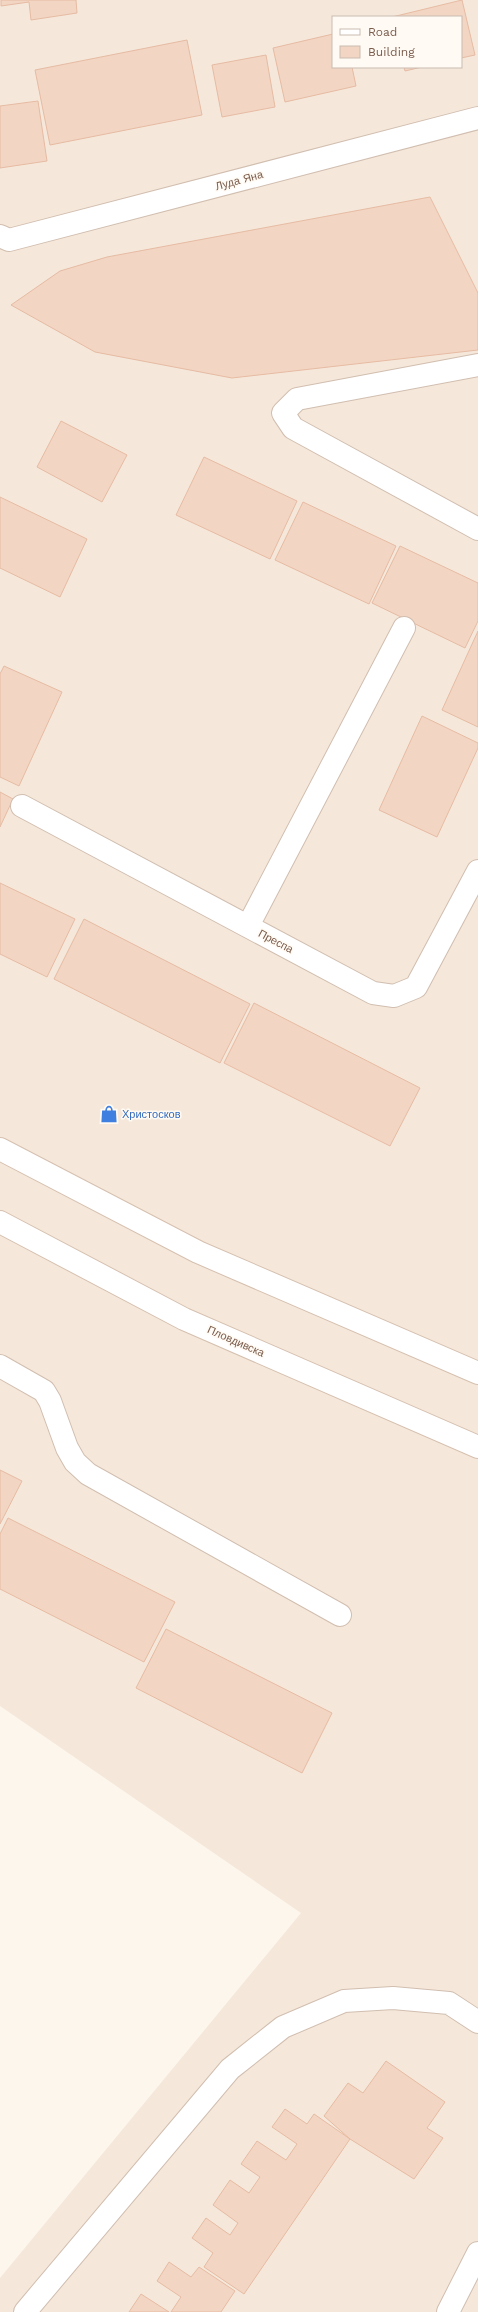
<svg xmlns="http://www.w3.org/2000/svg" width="478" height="2312" font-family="'Work Sans',sans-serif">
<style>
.residential{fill:#f5e8da;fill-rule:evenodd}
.building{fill:#f3d5c3;stroke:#e6bba3}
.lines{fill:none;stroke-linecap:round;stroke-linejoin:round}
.street-casing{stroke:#d1beb0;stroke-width:24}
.secondary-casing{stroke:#d6c0b0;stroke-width:24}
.street{stroke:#fff;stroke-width:22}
.secondary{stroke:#fff;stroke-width:22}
.labels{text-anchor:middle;stroke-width:3;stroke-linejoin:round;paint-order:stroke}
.street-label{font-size:11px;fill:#7a5c4d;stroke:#fffaf3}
.shop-label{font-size:11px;fill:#366cbe;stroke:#fffaf3;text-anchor:start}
</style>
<rect width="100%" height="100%" fill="#fdf6ec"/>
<path class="residential" d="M0,0H478V2312H0V2278L301,1913L0,1706ZM333,17H461V67H333Z"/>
<path class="building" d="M1,0H76L77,13L31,20L29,2L1,6Z
M462,0L475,55L461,58V17H392Z
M333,34V67H352L356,86L285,102L273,48Z
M187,40L202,115L50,145L35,70Z
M266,55L275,107L222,117L212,65Z
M404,67H422L405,71Z
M38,101L47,161L0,168V106Z
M430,197L478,293V350L232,378L95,352L11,305L60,271L107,257Z
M61,421L127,455L102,502L37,467Z
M204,457L297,501L270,559L176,515Z
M0,497L87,539L60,597L0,568Z
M303,502L396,546L369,604L275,560Z
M400,546L478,583V621L465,648L372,603Z
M478,631V727L442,710Z
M4,666L62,692L19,786L0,777V674Z
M422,716L478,743V748L437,837L379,810Z
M0,792L13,799L0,827Z
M0,883L75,919L47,977L0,954Z
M84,919L250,1004L220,1063L54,979Z
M254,1003L420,1088L390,1146L224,1063Z
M0,1470L22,1481L0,1524Z
M8,1518L175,1602L144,1662L0,1589V1534Z
M166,1629L332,1713L302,1773L136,1688Z
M386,2061L445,2102L427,2128L443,2138L414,2179L350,2139L324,2116L348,2083L363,2093Z
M285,2109L307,2124L314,2114L350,2139L244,2294L204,2267L213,2253L192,2238L206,2218L230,2235L238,2223L213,2205L230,2180L249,2193L260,2177L241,2164L257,2141L286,2160L297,2144L272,2127Z
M169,2262L191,2277L199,2267L235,2291L221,2312H171L181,2297L157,2281Z
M141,2294L169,2312H129Z"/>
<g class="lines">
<g class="street-casing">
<path id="street" d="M0,236L9,240L478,118
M478,365L297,399L283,413L293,428L478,529
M22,806L373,993L394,996L416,987L478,871
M248,926L404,628
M0,1366L44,1391L50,1401L67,1448L75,1462L88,1474L340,1615
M25,2312L230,2069L283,2027L344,2001L393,1998L449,2003L478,2022
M448,2312L478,2253"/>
</g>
<g class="secondary-casing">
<path id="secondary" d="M0,1149L198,1252L478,1373
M0,1222L184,1319L478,1447"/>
</g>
<use href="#street" class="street"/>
<use href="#secondary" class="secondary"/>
</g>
<defs>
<g id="shop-bare" transform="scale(1.38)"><path d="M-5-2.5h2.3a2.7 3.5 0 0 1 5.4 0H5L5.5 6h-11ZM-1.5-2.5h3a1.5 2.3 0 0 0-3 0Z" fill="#3f7fe0" stroke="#fffaf3" stroke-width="2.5" paint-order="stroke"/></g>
</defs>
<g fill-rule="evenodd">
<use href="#shop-bare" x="109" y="1114"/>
</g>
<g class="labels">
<g class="street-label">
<text transform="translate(239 180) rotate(-15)" y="4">Луда Яна</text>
<text transform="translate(276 941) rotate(28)" y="4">Преспа</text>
<text transform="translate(236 1341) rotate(24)" y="4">Пловдивска</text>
</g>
<g class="shop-label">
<text x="122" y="1118">Христосков</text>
</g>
</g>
<rect x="332" y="16" width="130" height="52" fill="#fffaf3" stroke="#cabbb1"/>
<rect x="340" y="29" width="20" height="6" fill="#ffffff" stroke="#cabbb1"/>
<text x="368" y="36" font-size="12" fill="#7a5c4d">Road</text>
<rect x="340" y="46" width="20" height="12" fill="#f3d5c3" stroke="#cabbb1"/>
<text x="368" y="56" font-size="12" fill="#7a5c4d">Building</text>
</svg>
